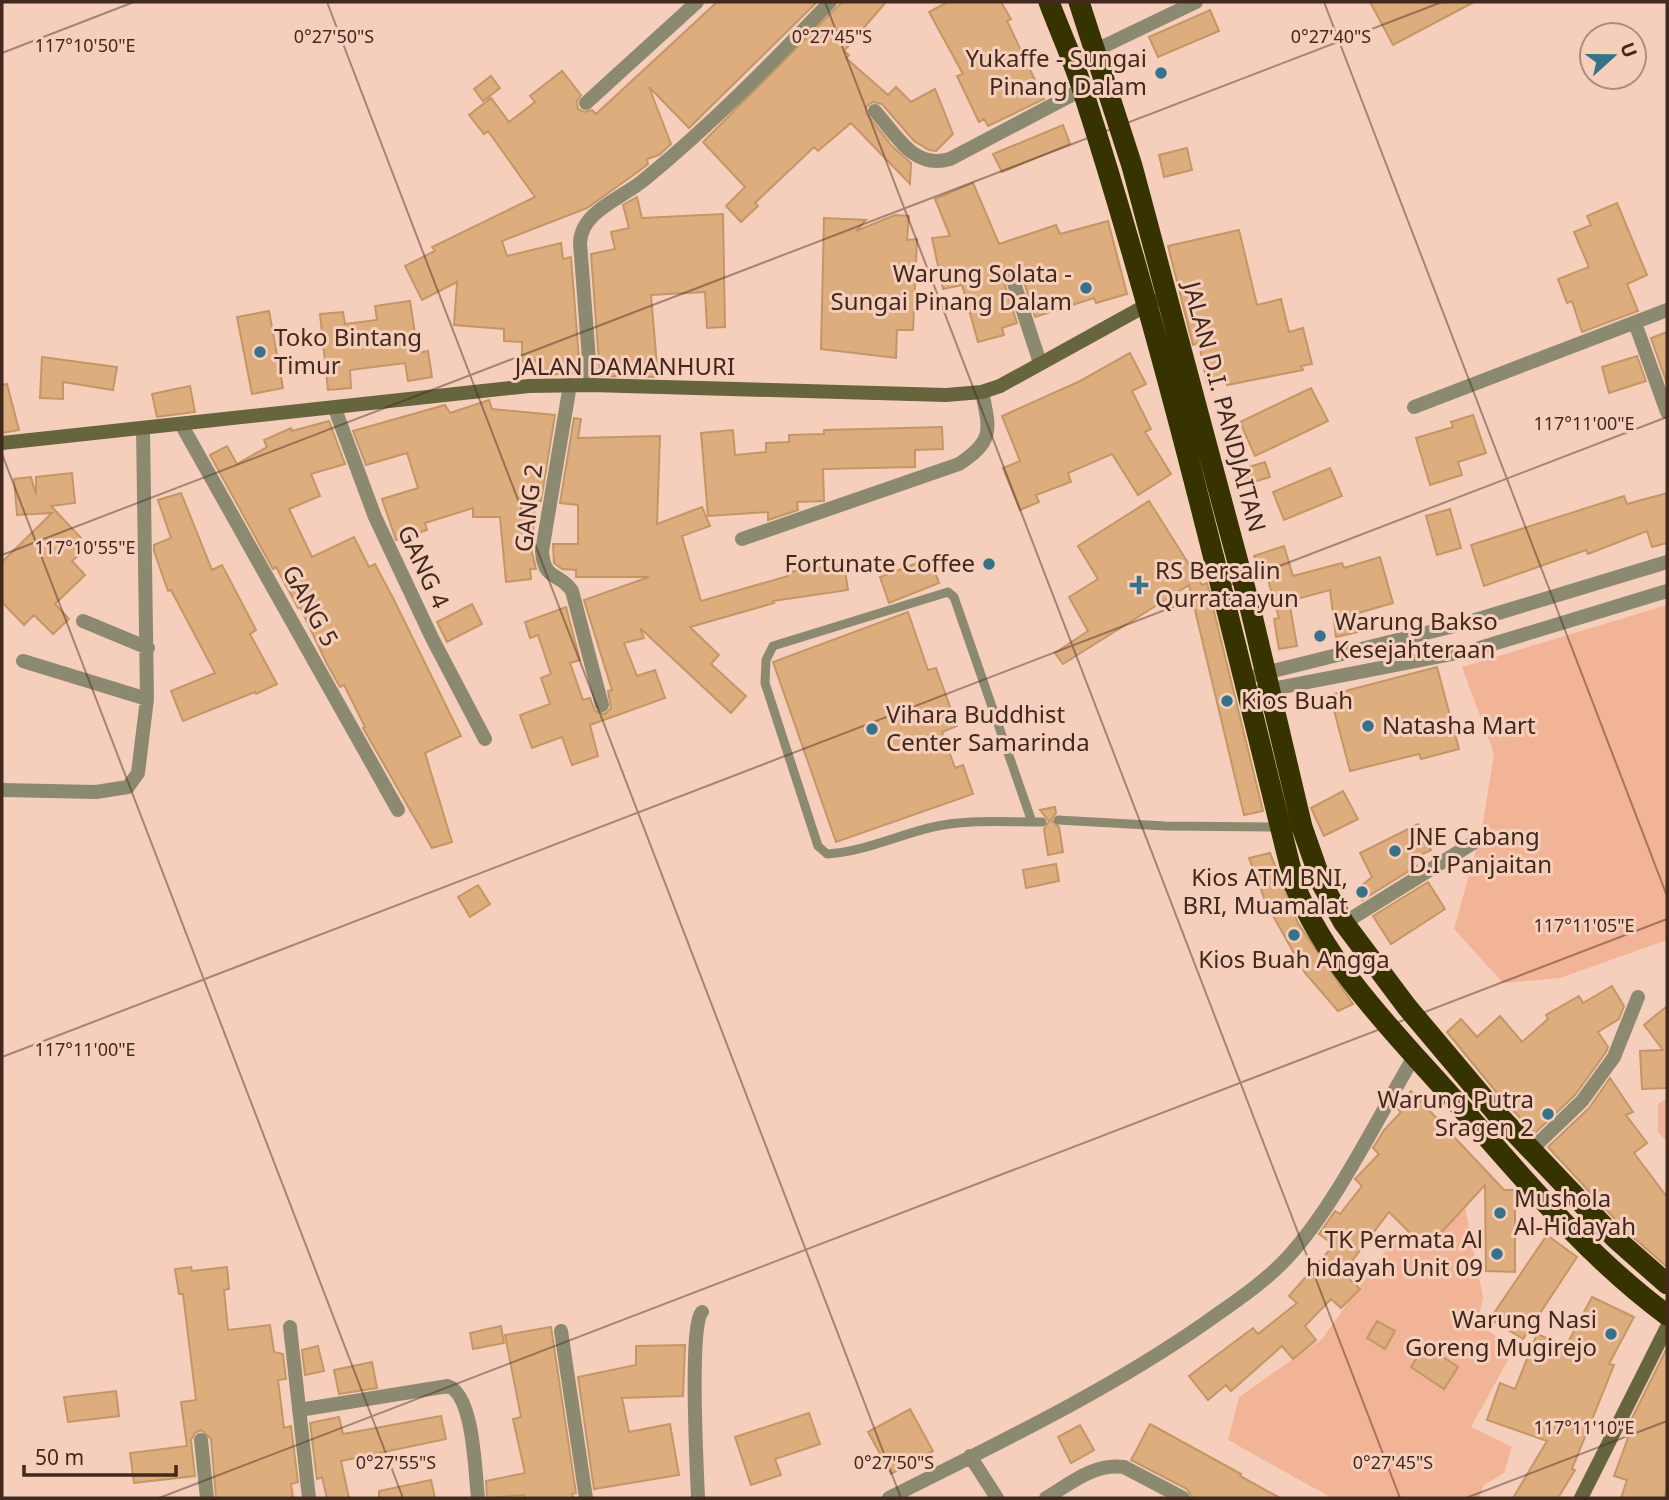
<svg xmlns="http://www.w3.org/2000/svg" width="1669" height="1500" font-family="'Noto Sans',sans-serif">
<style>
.green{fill:#f2b497}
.building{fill:#ddad7d;stroke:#c49666;stroke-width:2}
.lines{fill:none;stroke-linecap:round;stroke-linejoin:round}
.lane{stroke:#8b8a70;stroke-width:9}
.street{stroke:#8b8a70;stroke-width:14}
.secondary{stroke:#66653d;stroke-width:14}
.highway{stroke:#363300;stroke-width:21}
.ticks{fill:none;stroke:#42291d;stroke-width:2;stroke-opacity:0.45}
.poi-dot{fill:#36728a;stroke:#f6cfbc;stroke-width:2.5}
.labels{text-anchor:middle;stroke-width:6;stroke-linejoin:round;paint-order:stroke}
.poi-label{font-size:24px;fill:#42291d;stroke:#f6cfbc;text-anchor:start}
.street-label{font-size:24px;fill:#42291d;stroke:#f6cfbc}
.ticks-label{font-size:18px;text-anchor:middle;fill:#42291d;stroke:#f6cfbc;stroke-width:6;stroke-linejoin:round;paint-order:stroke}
</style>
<rect width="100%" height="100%" fill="#f6cfbc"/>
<path class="green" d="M1667,605V940L1560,978L1503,983L1454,929L1482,828L1494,754L1462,667Z
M1667,1098V1142L1658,1132V1104Z
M1465,1207L1483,1297L1478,1323L1514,1349L1471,1427L1512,1447L1504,1473L1484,1485L1479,1498H1332L1228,1440L1239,1397L1322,1339L1393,1240L1417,1252Z"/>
<path class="building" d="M717,2H817L689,128L649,87L671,144L659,155L647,159L648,164L639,171L587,208L502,241L507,256L561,243L563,259L571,257L580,372L538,376L536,360L522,362V342L504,341V329L454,325L457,282L422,300L405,266L435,251L432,247L535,197L488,131L484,134L469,115L491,98L509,122L535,102L530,96L562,71L581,95L577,101L578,109L584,112L592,110L596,114Z
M842,2H886L844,51L849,55L846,58L888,95L896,87L911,102L935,89L953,134L936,151L929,150L914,141L882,104L873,102L866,107V113L892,146L911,163L910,184L851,123L818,151L814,147L755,203L758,206L741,222L726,206L745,187L703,142Z
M948,2H1001L1011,19L1007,21L1044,99L988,126L984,119L979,122L957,76L963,74L929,12Z
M1370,2H1474L1393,45Z
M1210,10L1219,31L1158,57L1149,37Z
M491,76L500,88L483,101L474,89Z
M1063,125L1070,144L1002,172L993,154Z
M1187,148L1192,170L1164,177L1159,155Z
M973,183L999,244L1056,225L1060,234L1108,221L1127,294L1096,303L1094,298L1035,317L1021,273L1015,268H1008L1003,279L1017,323L1002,328L1004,335L978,342L962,285L943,289L932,238L950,236L935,199Z
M637,197L642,218L723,214L725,327L707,328L705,292L651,295L658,377L600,376L591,254L615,249L611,232L629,228L623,205Z
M1617,203L1647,275L1627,284L1638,311L1582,332L1572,301L1567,303L1558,279L1589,267L1574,232L1591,225L1587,216Z
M895,215L909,216L907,240L917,239L913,330H897L896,358L821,349L824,218L866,220L856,231Z
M1239,230L1257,305L1281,299L1289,332L1303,328L1312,364L1301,366L1303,370L1227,385L1225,379L1207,383L1199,343L1193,345L1168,246Z
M410,301L418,353L428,351L432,377L408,381L405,363L350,370L351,388L328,390L320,314L343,312L345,324L377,320L375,306Z
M269,311L283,388L252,394L237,317Z
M1667,332V384L1651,338Z
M1130,353L1146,384L1132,391L1151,429L1145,432L1171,474L1138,495L1112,454L1068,473L1071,482L1036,495L1039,502L1020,510L1003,468L1020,461L1002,416L1078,382Z
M1637,356L1646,381L1609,393L1602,367Z
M42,357L117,367L113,390L63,382V399L40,398Z
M7,384L19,430L2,433V385Z
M190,386L195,412L157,417L152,394Z
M1311,388L1328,421L1255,456L1240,422Z
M489,400L492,409L555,415L541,501L535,500L532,552L536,569H530L531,579L506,582L500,517H473V508L425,523L427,530L396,540L382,499L418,488L407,453L366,465L353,431L445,405L450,413Z
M1473,415L1486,453L1458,462L1462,475L1430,485L1416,438L1453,427L1451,422Z
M574,418L581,419L578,438L660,436L657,524L702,507L710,526L682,536L701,601L788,576V572L844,564L848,590L773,601L774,603L690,627L719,655L711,664L746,696L731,713L640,628L644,638L624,643L637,676L655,670L665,698L590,725L598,756L572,765L562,737L532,748L520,715L550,704L541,678L551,674L538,635L530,638L525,622L566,607L580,660L570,663L583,700L590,698L595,711L605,714L611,708L608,691L612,690L584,600L649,577H576V570L562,569L554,563L553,544H578V505L560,503Z
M329,421L345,464L311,474L320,496L289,509L312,557L354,537L369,567L375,564L393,598L461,736L425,753L452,842L432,848L363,728L365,727L344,685L340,687L327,664L300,607L298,608L276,567L273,569L210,455L227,446L237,464L267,447L264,440L291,428L292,431Z
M942,427L943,449L915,450V467L823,469L824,501L797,502L798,510L768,520V512L708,516L701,433L733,430L735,455L766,452V443L789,442V435L824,434V430Z
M1265,462L1270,477L1243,485L1239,470Z
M1330,468L1342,496L1284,520L1273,492Z
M72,473L75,503L51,506L81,538L73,546L80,554L72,561L85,575L55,604L69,619L53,634L34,615L24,625L2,602V562L52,513L17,515L14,479L31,477L36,495V477Z
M181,493L212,570L222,565L256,630L250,634L277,684L256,694L255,692L183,721L171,691L215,673L171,590L168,591L154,551V545L171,538L158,500Z
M1667,493V543L1652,547L1647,531L1588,554L1586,550L1484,586L1471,545L1624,496L1627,504Z
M1149,501L1202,585L1207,583L1263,811L1244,815L1189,585L1063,664L1055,653L1088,631L1069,597L1098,579L1078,546Z
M1450,509L1461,548L1437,555L1426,516Z
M1284,546L1293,576L1342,563L1344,568L1380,557L1393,603L1355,614L1358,632L1336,637L1330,590L1289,601L1297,646L1279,649L1274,619L1279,618L1266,573L1260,575L1254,556Z
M930,558L939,583L889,603L880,577Z
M472,604L482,624L447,642L437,622Z
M908,612L928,670L936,668L957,726L942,732L955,768L963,765L973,794L836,842L773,662Z
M1437,667L1459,749L1421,759L1419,754L1350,771L1330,695Z
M1343,791L1358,819L1324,836L1311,808Z
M1055,807L1056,813L1051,820L1059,827L1063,852L1048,855L1044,829L1049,821L1040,810Z
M1418,824L1431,850L1412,859L1417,866L1362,900L1356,890L1372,877L1360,853Z
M1270,853L1298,923L1353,1004L1338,1011L1305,973L1266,903L1249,858Z
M1056,864L1059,881L1026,888L1023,870Z
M1428,882L1445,909L1391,944L1373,916Z
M478,885L490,904L470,917L458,897Z
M1612,986L1624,1006L1619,1019L1598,1032L1608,1047L1606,1052L1575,1095L1535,1133L1502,1099L1447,1032L1461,1019L1477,1037L1500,1016L1522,1042L1548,1019L1546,1015L1579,996L1583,1003Z
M1667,1006V1088L1642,1089L1640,1051L1663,1050L1644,1025Z
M1610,1078L1633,1112L1626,1115L1647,1143L1634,1153L1667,1197V1267L1625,1230L1548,1147L1589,1108Z
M1411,1091L1504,1190H1515V1272L1486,1271L1485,1185L1426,1249L1389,1212L1343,1273L1360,1289L1341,1308L1331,1299L1305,1326L1316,1340L1293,1359L1282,1346L1231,1391L1226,1385L1208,1400L1189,1376L1253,1328L1258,1334L1297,1303L1289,1296L1334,1245L1319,1234L1335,1211L1340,1214L1362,1186L1355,1179L1379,1154L1373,1148L1384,1130L1401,1112L1396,1107L1398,1104Z
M1547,1235L1577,1257L1523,1339L1490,1319Z
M191,1267L192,1271L227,1267L229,1289L224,1290L228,1330L270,1325L274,1352L283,1354L286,1379L278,1380L284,1428L291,1426L298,1482L291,1484L293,1498H216L211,1439L201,1430L195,1433L191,1440L195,1476L134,1483L130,1453L187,1446L181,1402L196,1400L183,1294H179L175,1269Z
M1592,1297L1634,1317L1609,1364L1614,1365L1572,1469L1575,1470L1558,1498H1513L1547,1441L1487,1420L1500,1383L1515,1389L1537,1334L1566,1346Z
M1377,1321L1395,1331L1385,1349L1367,1338Z
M501,1326L504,1343L473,1349L470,1333Z
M551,1327L576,1493L572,1494L573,1498H525L524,1495L487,1498L486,1481L525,1473L513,1419L521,1417L505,1335Z
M685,1345L683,1396L622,1398L629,1432L670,1424L679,1475L594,1489L578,1377L636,1365V1346Z
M1425,1345L1458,1367L1444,1389L1411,1367Z
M318,1346L324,1371L305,1375L302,1350Z
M1667,1348V1487L1664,1498H1621L1627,1480L1614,1476L1632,1427L1628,1426Z
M372,1362L377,1388L339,1394L334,1370Z
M116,1391L119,1416L68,1422L64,1397Z
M910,1409L933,1451L891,1474L868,1432Z
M809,1413L820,1444L775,1459L781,1475L751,1485L735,1437Z
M441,1416L446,1439L341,1461L349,1498H327L322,1477L317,1479L310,1423L339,1417L343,1434Z
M1150,1424L1241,1474L1240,1476L1280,1498H1193L1187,1489L1131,1460Z
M1080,1425L1094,1450L1071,1463L1058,1437Z
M431,1480L435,1498H379V1491Z"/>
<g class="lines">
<path class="lane" d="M1058,820L1165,826L1278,827
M1032,822L954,597L948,592L773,646L766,660L765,683L818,846L827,854C863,852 898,835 933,827C969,819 1006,822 1042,822"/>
<path class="street" d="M1096,50L1196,2
M586,103L697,2
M875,111C897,136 914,170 950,159L1083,89
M1012,277L1040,363
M1635,323L1667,412
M570,385L542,551C544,582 560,572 572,591L602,705
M591,385L580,243C581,211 623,198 645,179C711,125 771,64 830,2
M1414,407L1667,310
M335,409L375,517L432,638L485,739
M181,424L398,810
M742,539L959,464C994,441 990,430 982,392
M83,621L148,648
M23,661L147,699
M1257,675L1462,624L1667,562
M1261,691L1473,650L1667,591
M2,790L96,792L128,787L138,773L147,699L143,428
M1344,923L1473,843
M1531,1150L1582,1101L1614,1057L1638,997
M290,1327L309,1498
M561,1331L586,1498
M299,1410L448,1386C474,1395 475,1473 478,1498
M201,1440L207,1498
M970,1456L997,1498
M698,1498C697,1472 689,1323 702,1312
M889,1498C996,1444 1106,1392 1205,1323C1233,1303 1264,1283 1288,1257C1336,1205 1378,1117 1415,1055
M1046,1498C1071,1483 1094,1463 1124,1467L1183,1498"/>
<path class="secondary" d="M2,443L529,386L591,385L946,395L982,392L1000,386L1154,301
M1581,1498L1667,1327"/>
<path class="highway" d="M1049,2C1060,32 1074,61 1083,91C1167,352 1229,620 1295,886C1329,969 1398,1036 1457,1103C1522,1177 1587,1256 1667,1315
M1079,2L1132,166L1251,611L1302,827L1322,884L1344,923L1407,1007L1498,1115L1616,1239L1667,1284"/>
</g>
<path class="ticks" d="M327,2L901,1498M825,2L1400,1498M1324,2L1667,896M2,53L134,2M2,454L403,1498M2,555L1442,2M2,1057L1667,417M159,1498L1667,919M1466,1498L1667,1421"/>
<g class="poi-dot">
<circle cx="1161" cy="73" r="7"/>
<circle cx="1086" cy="288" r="7"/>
<circle cx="260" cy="352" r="7"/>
<circle cx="989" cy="564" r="7"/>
<path d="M1135.5 574.5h7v7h7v7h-7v7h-7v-7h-7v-7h7z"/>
<circle cx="1320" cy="636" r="7"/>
<circle cx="1227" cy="701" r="7"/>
<circle cx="1368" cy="726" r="7"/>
<circle cx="872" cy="729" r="7"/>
<circle cx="1395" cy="851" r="7"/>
<circle cx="1362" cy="892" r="7"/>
<circle cx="1294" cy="935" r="7"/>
<circle cx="1548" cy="1114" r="7"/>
<circle cx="1500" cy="1213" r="7"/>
<circle cx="1497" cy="1254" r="7"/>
<circle cx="1611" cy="1334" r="7"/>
</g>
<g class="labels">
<g class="poi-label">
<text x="1147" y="67" text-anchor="end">Yukaffe - Sungai<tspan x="1147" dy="28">Pinang Dalam</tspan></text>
<text x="1072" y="282" text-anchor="end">Warung Solata -<tspan x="1072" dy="28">Sungai Pinang Dalam</tspan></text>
<text x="274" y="346">Toko Bintang<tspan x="274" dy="28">Timur</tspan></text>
<text x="975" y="572" text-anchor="end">Fortunate Coffee</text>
<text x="1155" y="579">RS Bersalin<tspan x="1155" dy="28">Qurrataayun</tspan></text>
<text x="1334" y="630">Warung Bakso<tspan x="1334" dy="28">Kesejahteraan</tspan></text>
<text x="1241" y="709">Kios Buah</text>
<text x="886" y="723">Vihara Buddhist<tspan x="886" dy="28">Center Samarinda</tspan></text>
<text x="1382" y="734">Natasha Mart</text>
<text x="1409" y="845">JNE Cabang<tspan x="1409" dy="28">D.I Panjaitan</tspan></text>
<text x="1348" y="886" text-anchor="end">Kios ATM BNI,<tspan x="1348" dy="28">BRI, Muamalat</tspan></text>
<text x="1294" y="968" text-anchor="middle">Kios Buah Angga</text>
<text x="1534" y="1108" text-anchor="end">Warung Putra<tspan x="1534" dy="28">Sragen 2</tspan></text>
<text x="1514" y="1207">Mushola<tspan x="1514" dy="28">Al-Hidayah</tspan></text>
<text x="1483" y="1248" text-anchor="end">TK Permata Al<tspan x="1483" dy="28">hidayah Unit 09</tspan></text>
<text x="1597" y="1328" text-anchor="end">Warung Nasi<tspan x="1597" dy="28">Goreng Mugirejo</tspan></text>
</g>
<g class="street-label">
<text x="625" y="375">JALAN DAMANHURI</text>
<text transform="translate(1224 407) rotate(75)" y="8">JALAN D.I. PANDJAITAN</text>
<text transform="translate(529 508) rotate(-83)" y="8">GANG 2</text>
<text transform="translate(423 567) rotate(65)" y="8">GANG 4</text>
<text transform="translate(310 606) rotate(61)" y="8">GANG 5</text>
</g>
</g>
<g class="ticks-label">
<text x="334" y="43">0°27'50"S</text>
<text x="832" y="43">0°27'45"S</text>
<text x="1331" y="43">0°27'40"S</text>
<text x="85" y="52">117°10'50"E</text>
<text x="1584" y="430">117°11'00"E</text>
<text x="85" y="554">117°10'55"E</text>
<text x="1584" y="932">117°11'05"E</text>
<text x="85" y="1056">117°11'00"E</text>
<text x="1584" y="1434">117°11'10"E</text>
<text x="396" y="1469">0°27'55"S</text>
<text x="894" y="1469">0°27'50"S</text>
<text x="1393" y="1469">0°27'45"S</text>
</g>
<rect width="1669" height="1500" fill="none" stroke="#42291d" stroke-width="7"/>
<g transform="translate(1613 56) rotate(69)"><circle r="33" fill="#f6cfbc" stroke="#ae8d7c" stroke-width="2"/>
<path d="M0-5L12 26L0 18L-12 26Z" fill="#36728a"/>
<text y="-10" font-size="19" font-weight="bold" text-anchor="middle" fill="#42291d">U</text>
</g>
<path d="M24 1465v10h152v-10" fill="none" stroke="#42291d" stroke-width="3.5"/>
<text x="35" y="1465" font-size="21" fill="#42291d" stroke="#f6cfbc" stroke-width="5" paint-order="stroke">50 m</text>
</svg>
